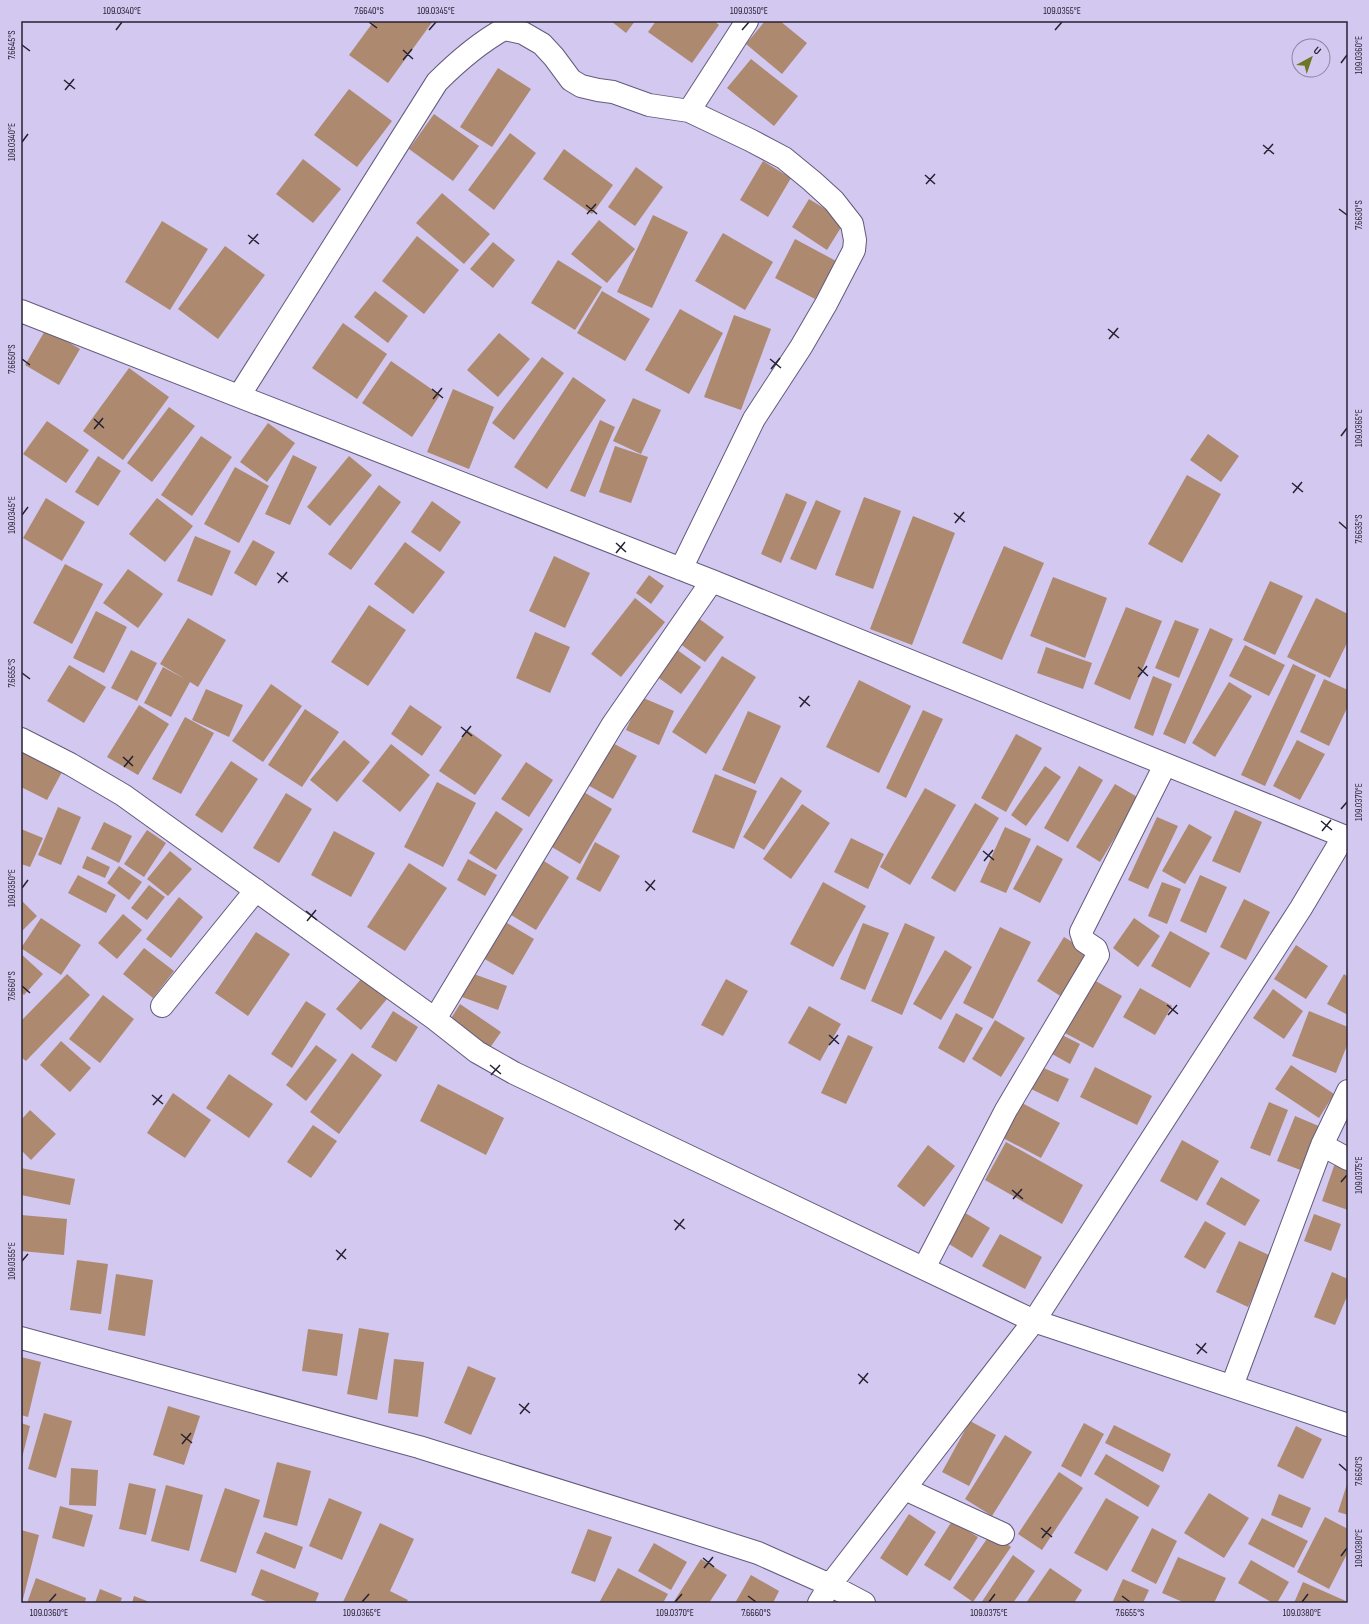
<svg xmlns="http://www.w3.org/2000/svg" width="1369" height="1624" font-family="'Sofia Sans Condensed',sans-serif">
<style>
.building{fill:#ad8970}
.lines{fill:none;stroke-linecap:round;stroke-linejoin:round}
.street-casing{stroke:#645a7d;stroke-width:24}
.street{stroke:#fff;stroke-width:22}
.ticks{fill:none;stroke:#262231;stroke-width:1.5}
.neatline{fill:none;stroke:#262231;stroke-width:1.5}
.ticks-label{font-size:10px;text-anchor:middle;fill:#262231}
</style>
<rect width="100%" height="100%" fill="#d2c8f0"/>
<path class="building" d="M374,21H433L388,83L349,55Z
M611,21H635L626,33Z
M656,21H714L719,25L692,63L648,32Z
M765,21H780L807,43L782,74L746,44Z
M751,59L798,96L774,126L727,88Z
M498,68L531,89L492,147L460,127Z
M349,89L392,121L357,167L314,135Z
M434,114L479,146L453,181L409,149Z
M510,133L536,153L494,210L468,190Z
M564,149L613,185L592,214L543,179Z
M303,159L341,189L313,223L276,194Z
M763,161L791,178L768,217L740,200Z
M636,167L663,187L635,226L608,207Z
M442,193L490,234L464,264L416,223Z
M809,199L845,221L827,250L792,227Z
M653,215L688,232L652,308L617,292Z
M599,220L635,249L607,283L571,254Z
M162,221L208,249L170,310L125,282Z
M723,233L773,262L745,310L695,281Z
M417,236L459,270L424,314L382,281Z
M795,239L836,261L815,299L775,278Z
M493,242L515,260L493,288L470,269Z
M225,246L265,275L218,339L178,309Z
M558,260L602,287L575,330L531,303Z
M375,291L408,316L388,343L354,317Z
M602,291L650,319L625,361L577,333Z
M680,309L723,333L689,394L645,370Z
M734,315L771,329L741,410L704,397Z
M343,323L387,354L357,399L312,368Z
M46,329L80,349L59,385L25,365Z
M499,333L530,359L498,397L467,370Z
M542,357L564,373L514,440L492,423Z
M391,361L440,395L412,437L362,403Z
M129,368L169,397L123,460L83,431Z
M573,377L606,400L547,489L514,467Z
M453,389L494,407L469,469L427,452Z
M633,398L661,410L641,454L613,441Z
M169,407L195,426L152,482L127,463Z
M600,420L615,427L585,497L570,491Z
M47,421L89,450L66,483L23,454Z
M268,423L295,443L267,482L240,462Z
M1208,434L1239,456L1221,482L1190,460Z
M201,436L232,457L192,516L161,495Z
M615,446L648,457L631,503L599,492Z
M293,455L317,467L290,525L265,514Z
M98,456L121,471L98,506L75,492Z
M349,456L372,475L330,526L307,507Z
M235,467L269,486L239,543L204,524Z
M1187,475L1221,494L1182,563L1148,544Z
M379,485L401,502L351,570L328,554Z
M786,493L807,502L781,563L761,554Z
M864,497L901,511L873,589L835,575Z
M46,498L85,522L62,561L23,538Z
M157,498L193,526L165,562L129,534Z
M816,500L841,511L816,570L790,559Z
M432,501L461,522L440,552L411,532Z
M913,516L955,533L912,645L870,629Z
M195,536L231,551L212,596L177,581Z
M253,540L275,552L256,586L234,573Z
M405,542L445,572L413,614L374,584Z
M1004,546L1044,563L1002,660L962,643Z
M554,556L590,573L565,628L529,611Z
M65,564L103,584L72,644L33,623Z
M128,569L163,594L138,628L103,603Z
M649,575L664,586L651,604L636,593Z
M1053,577L1107,598L1085,658L1030,636Z
M1270,581L1303,596L1275,655L1243,640Z
M635,598L665,622L621,677L591,654Z
M1316,598L1348,614V641L1330,678L1287,657Z
M369,605L406,630L368,686L331,662Z
M1126,607L1162,621L1130,700L1094,684Z
M96,611L127,627L104,673L73,658Z
M188,618L226,640L198,687L190,682L171,717L144,703L163,667L185,679L160,664Z
M698,618L724,637L705,662L679,643Z
M1175,620L1199,629L1179,678L1155,668Z
M1210,628L1233,639L1185,744L1163,734Z
M535,632L570,647L550,693L516,678Z
M1245,645L1285,665L1269,696L1229,676Z
M1046,647L1092,663L1083,689L1037,673Z
M676,649L701,667L681,694L656,676Z
M131,650L157,663L137,701L111,688Z
M722,656L756,677L706,754L672,732Z
M1293,664L1316,675L1265,786L1241,775Z
M69,665L106,687L84,723L47,701Z
M1153,676L1172,684L1153,736L1134,728Z
M1324,679L1348,690V706L1329,746L1300,732Z
M859,680L911,706L879,773L826,747Z
M1229,682L1252,696L1215,757L1192,743Z
M271,684L302,706L263,762L232,741Z
M206,689L243,705L229,737L192,720Z
M641,697L674,711L659,745L626,730Z
M139,705L169,724L138,775L107,757Z
M410,705L442,727L422,756L391,734Z
M305,709L339,732L302,787L268,765Z
M923,710L943,719L906,798L886,788Z
M748,711L781,726L755,784L722,770Z
M185,717L214,733L181,794L152,779Z
M467,730L502,755L475,795L439,771Z
M1016,734L1042,748L1006,812L981,798Z
M344,740L370,762L337,802L310,780Z
M607,740L637,756L613,799L584,783Z
M1297,740L1325,754L1300,800L1273,786Z
M391,744L430,775L400,812L362,781Z
M21,748L63,770L47,800L21,787Z
M231,761L258,779L222,833L195,815Z
M526,762L553,780L529,817L501,799Z
M1045,766L1061,777L1026,826L1011,815Z
M1079,766L1103,780L1068,842L1044,828Z
M715,774L757,791L734,849L692,832Z
M781,777L802,791L764,850L743,837Z
M437,782L476,803L443,867L404,847Z
M1115,784L1139,798L1100,862L1076,847Z
M925,788L956,805L910,885L880,867Z
M579,789L612,809L580,864L547,844Z
M286,793L312,809L279,863L253,848Z
M975,803L999,818L955,892L931,878Z
M802,804L830,823L791,879L763,859Z
M58,807L81,817L61,865L38,855Z
M1235,810L1262,822L1240,873L1212,861Z
M496,811L523,829L496,870L469,853Z
M1157,817L1178,826L1148,889L1128,880Z
M104,822L132,836L119,863L91,849Z
M1189,824L1212,837L1185,884L1162,871Z
M1005,827L1031,839L1006,893L980,882Z
M21,829L43,838L30,867L21,864Z
M147,830L166,843L144,877L124,864Z
M334,831L375,853L351,897L311,875Z
M851,838L884,854L868,889L834,872Z
M595,842L620,856L600,892L576,879Z
M1037,845L1063,859L1040,903L1013,889Z
M170,851L192,869L168,896L147,879Z
M87,856L110,867L105,878L82,868Z
M468,859L497,875L485,896L457,880Z
M544,861L569,877L536,930L511,915Z
M409,863L447,888L405,951L367,927Z
M119,866L142,882L129,900L107,883Z
M78,875L116,895L106,913L68,893Z
M1200,875L1227,887L1206,933L1180,921Z
M823,882L866,906L833,967L790,944Z
M1162,882L1181,889L1167,924L1148,916Z
M149,885L165,897L147,920L131,908Z
M179,897L203,917L171,958L146,939Z
M1244,899L1270,912L1246,960L1220,947Z
M21,900L37,916L21,932Z
M123,914L142,930L117,959L98,943Z
M41,918L81,945L61,975L21,948Z
M1134,918L1160,936L1138,967L1113,948Z
M502,920L534,939L513,975L481,957Z
M863,923L889,933L865,990L840,979Z
M905,923L935,937L902,1015L871,1001Z
M1000,927L1031,942L993,1019L963,1003Z
M1170,931L1210,953L1190,988L1151,966Z
M256,932L290,954L248,1016L215,993Z
M1064,937L1093,955L1065,999L1037,981Z
M1296,945L1328,966L1306,999L1274,979Z
M144,948L174,971L153,998L123,974Z
M945,950L972,967L941,1020L913,1004Z
M21,954L43,974L24,995L21,992Z
M471,973L507,986L498,1010L462,997Z
M67,974L90,995L26,1061L21,1057V1021Z
M1344,974L1348,977V1015L1327,1004Z
M361,979L387,999L361,1030L336,1009Z
M726,979L748,991L723,1036L701,1025Z
M1094,980L1122,996L1093,1048L1065,1033Z
M1140,988L1172,1006L1155,1035L1123,1017Z
M1273,989L1303,1011L1284,1039L1253,1018Z
M103,995L134,1019L100,1063L69,1039Z
M306,1001L326,1014L292,1068L271,1054Z
M460,1004L501,1032L487,1052L447,1025Z
M809,1006L841,1024L820,1061L788,1043Z
M393,1011L418,1027L396,1062L371,1047Z
M1309,1011L1348,1027V1043L1336,1073L1292,1056Z
M956,1013L983,1028L964,1063L938,1048Z
M995,1020L1025,1038L1001,1077L972,1059Z
M1054,1031L1080,1044L1070,1064L1045,1050Z
M848,1035L873,1047L846,1104L821,1093Z
M61,1041L91,1068L70,1092L40,1065Z
M316,1045L337,1060L306,1101L286,1085Z
M352,1053L382,1075L339,1134L310,1112Z
M1291,1065L1334,1094L1319,1118L1275,1089Z
M1039,1066L1069,1079L1058,1102L1029,1088Z
M1095,1067L1152,1096L1137,1125L1080,1097Z
M229,1074L273,1104L249,1138L206,1108Z
M438,1084L504,1118L486,1155L420,1121Z
M173,1093L211,1120L185,1158L147,1133Z
M1269,1102L1288,1110L1270,1156L1250,1148Z
M1022,1103L1060,1123L1041,1158L1003,1138Z
M30,1110L56,1134L31,1160L21,1150V1120Z
M1295,1116L1321,1127L1303,1171L1277,1161Z
M313,1125L337,1141L311,1178L287,1162Z
M1182,1140L1219,1161L1197,1201L1160,1181Z
M1006,1142L1083,1185L1062,1224L985,1180Z
M928,1145L955,1166L924,1207L897,1186Z
M1335,1163L1348,1168V1210L1322,1201Z
M21,1168L75,1179L70,1205L21,1195Z
M1221,1177L1260,1200L1245,1226L1206,1204Z
M962,1211L990,1228L972,1258L944,1241Z
M1314,1214L1341,1224L1331,1251L1304,1241Z
M21,1215L67,1219L64,1255L21,1251Z
M1205,1221L1226,1233L1205,1269L1184,1257Z
M1000,1234L1042,1257L1025,1289L982,1266Z
M1239,1241L1271,1256L1248,1307L1216,1292Z
M77,1260L108,1264L101,1314L70,1310Z
M1332,1272L1348,1279V1294L1335,1325L1314,1317Z
M116,1274L153,1280L145,1336L108,1330Z
M359,1328L389,1333L377,1400L347,1394Z
M308,1329L343,1334L337,1376L302,1371Z
M21,1357L41,1362L28,1417L21,1415Z
M394,1359L424,1362L418,1417L388,1413Z
M468,1366L496,1378L471,1435L444,1423Z
M168,1406L200,1416L184,1465L153,1455Z
M44,1413L72,1421L56,1478L28,1469Z
M970,1421L996,1435L969,1486L942,1472Z
M21,1423L30,1426L22,1458H21Z
M1084,1423L1104,1434L1081,1477L1061,1466Z
M1114,1425L1171,1454L1163,1472L1105,1443Z
M1296,1426L1322,1439L1303,1479L1277,1466Z
M1005,1435L1032,1452L992,1516L965,1499Z
M1106,1454L1160,1486L1148,1507L1094,1474Z
M277,1462L311,1471L297,1526L263,1517Z
M71,1468L98,1470L96,1506L69,1505Z
M1059,1472L1083,1488L1042,1550L1018,1534Z
M1348,1481V1515L1338,1512Z
M129,1483L156,1489L146,1535L119,1529Z
M166,1485L203,1495L189,1551L151,1541Z
M225,1488L260,1500L236,1573L200,1561Z
M1209,1493L1249,1518L1224,1558L1184,1533Z
M1279,1494L1311,1508L1302,1528L1271,1515Z
M329,1498L362,1512L342,1560L309,1546Z
M1106,1498L1139,1517L1107,1571L1074,1553Z
M60,1506L93,1515L84,1547L52,1538Z
M909,1514L936,1532L907,1576L880,1558Z
M1325,1517L1348,1529V1552L1329,1589L1297,1572Z
M1262,1518L1308,1541L1294,1568L1248,1544Z
M952,1521L978,1537L950,1581L924,1565Z
M380,1523L414,1539L390,1591L408,1600L406,1603H345L343,1602Z
M1152,1528L1177,1541L1156,1584L1131,1571Z
M588,1529L612,1537L595,1582L571,1573Z
M21,1530L39,1535L22,1603H21Z
M265,1532L303,1547L295,1569L256,1553Z
M991,1533L1011,1547L973,1602L953,1588Z
M654,1543L687,1562L671,1590L638,1571Z
M1013,1555L1035,1571L1013,1603H981Z
M1178,1557L1226,1578L1214,1603H1185L1162,1593Z
M701,1559L727,1575L709,1603H673Z
M1251,1560L1289,1582L1277,1603H1273L1238,1583Z
M618,1568L668,1594L663,1603H599Z
M1050,1568L1082,1590L1074,1603H1026Z
M261,1569L319,1593L315,1603H270L251,1595Z
M751,1575L779,1591L773,1603H735Z
M36,1578L86,1598L85,1603H27Z
M1123,1579L1149,1590L1143,1603H1112Z
M1303,1582L1348,1602V1603H1294Z
M100,1589L122,1598L120,1603H95Z
M134,1596L152,1603H132Z"/>
<g class="lines">
<g class="street-casing">
<path id="street" d="M689,111L747,21
M21,311L712,581L1348,838
M239,396L437,82C458,61 479,43 504,29L523,33L542,44L554,57L571,80L581,86L598,90L613,92L649,105L689,111L750,140L784,158L812,181L834,201L852,224L855,240L854,250L826,304L801,347L754,419L681,569
M21,739L70,764L123,795L435,1019L477,1052L514,1073L1034,1321L1348,1425
M162,1006L256,890
M435,1019L613,724L712,581
M1322,1145L1348,1159
M924,1268L1006,1110L1098,955L1096,949L1084,941L1081,932L1165,765
M21,1338L419,1447L689,1531L758,1553L830,1585L864,1603
M1232,1386L1322,1145L1348,1091
M905,1489L1003,1534
M819,1603L830,1585L1034,1321L1301,908L1344,836"/>
</g>
<use href="#street" class="street"/>
</g>
<path class="ticks" d="M369,22L377,28M116,30L122,22M429,30L436,22M742,30L749,22M1055,30L1062,22M22,45L30,51M403,50L413,59M403,60L412,49M1341,63L1347,55M64,80L75,89M65,90L74,79M22,142L28,134M1263,145L1274,154M1264,154L1273,144M925,175L935,184M926,184L935,174M586,205L597,214M1339,209L1347,215M587,214L596,204M248,235L259,244M249,244L258,234M1108,329L1119,338M1109,339L1118,328M22,359L30,365M770,359L781,368M771,369L780,358M432,389L443,398M433,399L442,388M94,419L104,428M94,429L103,418M1341,436L1347,428M1292,483L1303,492M1293,493L1302,482M954,513L965,522M22,515L28,507M1339,522L1347,529M955,523L964,512M616,543L626,552M616,553L625,542M277,573L288,582M278,583L287,572M1138,667L1148,676M22,673L30,679M1138,677L1147,666M799,697L810,706M800,707L809,696M461,727L472,736M462,737L471,726M123,757L133,766M124,767L133,756M1341,809L1347,802M1321,821L1332,830M1322,831L1331,820M983,851L994,860M984,861L993,850M645,881L655,890M22,888L28,880M646,891L655,880M306,911L317,920M307,921L316,910M22,986L30,993M1167,1005L1178,1014M1168,1015L1177,1005M829,1035L839,1044M829,1045L838,1035M490,1065L501,1074M491,1075L500,1065M152,1095L163,1104M153,1105L162,1095M1341,1182L1347,1175M1012,1190L1023,1199M1013,1199L1022,1189M674,1220L685,1229M675,1230L684,1219M336,1250L346,1259M337,1260L346,1249M22,1261L28,1254M1196,1344L1207,1353M1197,1354L1206,1343M858,1374L868,1383M859,1384L868,1373M519,1404L530,1413M520,1414L529,1403M181,1434L192,1443M182,1444L191,1433M1339,1464L1347,1471M1041,1528L1052,1537M1042,1538L1051,1527M1341,1556L1347,1548M703,1558L714,1567M704,1568L713,1557M748,1596L756,1602M1122,1596L1130,1602M49,1602L56,1594M362,1602L369,1594M675,1602L682,1594M989,1602L995,1594M1302,1602L1308,1594"/>
<rect width="1369" height="1624" fill="none" stroke="#d2c8f0" stroke-width="44"/>
<g transform="translate(1311 58) rotate(40)"><circle r="19" fill="#d2c8f0" stroke="#8d86a4"/>
<path d="M0-3L7 15L0 10L-7 15Z" fill="#6b7722"/>
<text y="-6" font-size="11" font-weight="bold" text-anchor="middle" fill="#262231">U</text>
</g>
<rect x="22" y="22" width="1325" height="1580" class="neatline"/>
<g class="ticks-label">
<text x="122" y="14">109.0340°E</text>
<text x="369" y="14">7.6640°S</text>
<text x="436" y="14">109.0345°E</text>
<text x="749" y="14">109.0350°E</text>
<text x="1062" y="14">109.0355°E</text>
<text transform="translate(11 45) rotate(-90)" y="4">7.6645°S</text>
<text transform="translate(1358 55) rotate(-90)" y="4">109.0360°E</text>
<text transform="translate(11 142) rotate(-90)" y="4">109.0340°E</text>
<text transform="translate(1358 215) rotate(-90)" y="4">7.6630°S</text>
<text transform="translate(11 359) rotate(-90)" y="4">7.6650°S</text>
<text transform="translate(1358 428) rotate(-90)" y="4">109.0365°E</text>
<text transform="translate(11 515) rotate(-90)" y="4">109.0345°E</text>
<text transform="translate(1358 529) rotate(-90)" y="4">7.6635°S</text>
<text transform="translate(11 673) rotate(-90)" y="4">7.6655°S</text>
<text transform="translate(1358 802) rotate(-90)" y="4">109.0370°E</text>
<text transform="translate(11 888) rotate(-90)" y="4">109.0350°E</text>
<text transform="translate(11 986) rotate(-90)" y="4">7.6660°S</text>
<text transform="translate(1358 1175) rotate(-90)" y="4">109.0375°E</text>
<text transform="translate(11 1261) rotate(-90)" y="4">109.0355°E</text>
<text transform="translate(1358 1471) rotate(-90)" y="4">7.6650°S</text>
<text transform="translate(1358 1548) rotate(-90)" y="4">109.0380°E</text>
<text x="49" y="1616">109.0360°E</text>
<text x="362" y="1616">109.0365°E</text>
<text x="675" y="1616">109.0370°E</text>
<text x="756" y="1616">7.6660°S</text>
<text x="989" y="1616">109.0375°E</text>
<text x="1130" y="1616">7.6655°S</text>
<text x="1302" y="1616">109.0380°E</text>
</g>
</svg>
